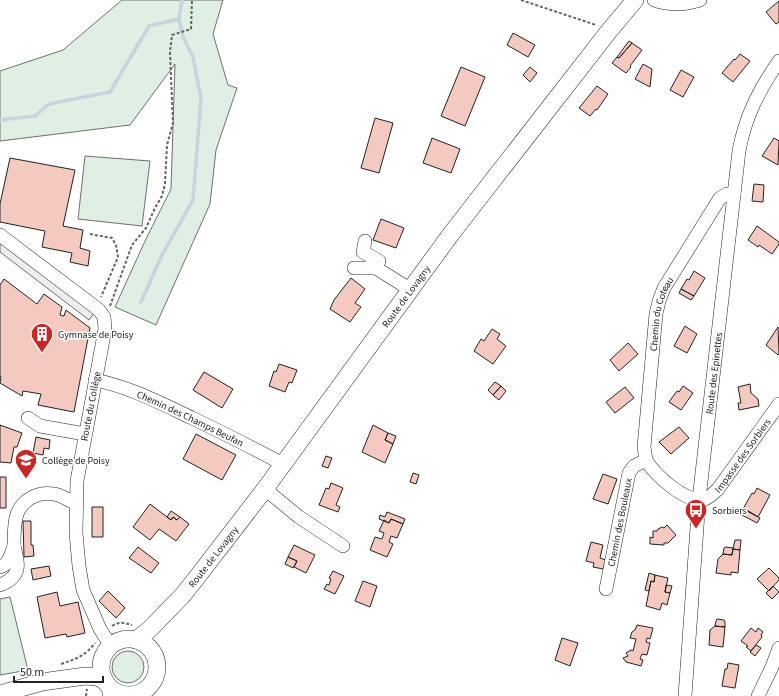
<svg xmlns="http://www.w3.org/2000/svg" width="779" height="696" font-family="'Source Sans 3',sans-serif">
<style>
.green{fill:#e0efe3;stroke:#6f6f6f}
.parking{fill:#ededed;stroke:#6f6f6f}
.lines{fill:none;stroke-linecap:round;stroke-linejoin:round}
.stream{stroke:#c7d3dd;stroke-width:3.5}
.building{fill:#f3c9c0;stroke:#222}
.minor-casing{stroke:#222;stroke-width:14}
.major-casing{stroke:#222;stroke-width:18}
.path{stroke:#646464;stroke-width:2;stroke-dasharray:3 2;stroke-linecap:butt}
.minor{stroke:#fff;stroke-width:13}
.major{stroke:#fff;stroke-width:17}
.labels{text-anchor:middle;stroke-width:3;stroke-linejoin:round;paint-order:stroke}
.street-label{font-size:10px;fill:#222;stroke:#fff}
.poi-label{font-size:10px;fill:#222;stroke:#fff;text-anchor:start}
</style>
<rect width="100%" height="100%" fill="#fff"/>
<path class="green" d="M122,0H223L213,34L228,85L237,88L216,150L210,204L156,325L115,307L145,241L171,189L175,64L130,125L0,141V71L63,50Z
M85,156L150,161L142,226L78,219Z
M10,597L28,670L0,675V599Z
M112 667a16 16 0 1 1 32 0a16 16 0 1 1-32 0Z"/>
<path class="parking" d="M0,242L94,313L89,320L0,252Z"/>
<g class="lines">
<path class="stream" d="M0,120L35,116L49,104L110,92L149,26L179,19
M141,302L162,255L193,200L201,99L193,57L183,37L179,19L182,0"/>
</g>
<path class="building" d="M779,1V22L776,24L766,12Z
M513,33L535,45L528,57L507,45Z
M629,41L632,43L619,58L617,57Z
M632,43L642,50L630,66L631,67L626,73L612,63L617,57L619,58Z
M740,54L750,61L733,82L722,73L734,59L735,60Z
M643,64L652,69L650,87L635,79Z
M461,67L485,77L465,126L441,116Z
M530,67L537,73L530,82L523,75Z
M681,70L694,77L683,97L670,90Z
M597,86L608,94L597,110L596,109L590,116L579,108Z
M375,118L393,123L379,173L361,168Z
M432,138L460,149L451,173L423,163Z
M774,138L779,141L778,165L762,156Z
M10,158L75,170L63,226L83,230L80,248L90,251L88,266L70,262L72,253L42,247L45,231L0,222V204Z
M754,184L764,185L763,202L752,201Z
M381,219L404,228L396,248L373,240Z
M757,226L779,242V244L772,254L759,245L758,247L748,240Z
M694,271L705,278L694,296L681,289L687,279L689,280Z
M351,278L365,289L355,303L361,307L350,322L330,309L334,300Z
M4,279L37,304L44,294L62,307L60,315L64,316L66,310L90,328L74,412L38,405L41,394L23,391L22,396L0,383L1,377L0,376V285Z
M681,289L694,296L691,300L679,293Z
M685,326L697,334L687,353L674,346Z
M778,327L779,353L778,355L766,345Z
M492,329L500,334L497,339L506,346L493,364L474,351L481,339L484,341Z
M628,343L638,354L619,371L610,360Z
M279,364L297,370L292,383L289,382L285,392L269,386L274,371L276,372Z
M204,372L233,389L222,408L193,390Z
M495,382L501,386L493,395L488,390Z
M750,384L751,393L758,399L759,406L739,410L738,403H741L738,387Z
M501,386L506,391L499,400L493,395Z
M683,386L693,393L681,410L669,402L677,391L679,392Z
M625,387L634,398L615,413L606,402Z
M0,425L22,433L17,447H14L11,463L0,462Z
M373,425L388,433L385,440L393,444L385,463L362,452Z
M679,427L689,438L671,454L659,442Z
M388,433L396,436L393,444L385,440Z
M196,434L236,455L222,480L183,459Z
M36,437L50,440L49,449L44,448L43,455L33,453Z
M326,456L332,458L328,468L322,466Z
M413,473L419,475L416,484L410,482Z
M603,474L617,479L608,504L593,499Z
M0,477H6V508H0Z
M331,483L343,488L336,505L340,507L338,512L319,505L326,488L329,489Z
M757,488L770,495L758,517L743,509L752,493L754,494Z
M150,504L171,520L173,517L177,520L180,517L189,524L176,541L159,529L150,540L133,527Z
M92,507H103V537H92Z
M745,509L760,518L757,523L742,515Z
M171,511L180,517L177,520L173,517L171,520L167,517Z
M387,512L405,519L403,524L391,519L389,523L379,519L380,515L385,517Z
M391,519L403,524L397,538L391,536L389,542L393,544L387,557L370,550L375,537L382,539L384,533L379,531L384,520L389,523Z
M23,521H31V545H33L34,556L24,557Z
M667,525L676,535L668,543H664V545L650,544V537L653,538V531H657L658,529L662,527L664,528Z
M735,540H741L740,550L733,549Z
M591,542L603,545L600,558L606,560L603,569L593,567L594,563L586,561Z
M294,545L315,555L306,573L294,567L297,561L288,557Z
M138,547L159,563L151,573L129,558Z
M726,547L733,548L732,555L723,554L724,548Z
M733,549L740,550L738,573L731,572V575L716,573L718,559L723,554L732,555Z
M288,557L297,561L293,568L285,564Z
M49,566L51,576L33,580L31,569Z
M769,568L779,578V580L769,591L757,579Z
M333,571L344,576L335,594L324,589L327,584L329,585L331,579L329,578Z
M649,573L655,575L654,582L651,581L649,591L645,590Z
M655,575L668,578L665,592L670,593L667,605L662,603L660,610L646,606L651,581L654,582Z
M363,581L377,586L370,607L355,601Z
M666,585L672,586L670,593L665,592Z
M773,586L779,592L772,599L766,593Z
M108,591L125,608L116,618L99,601Z
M57,592L60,606L78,602L85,633L67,637L66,634L45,638L37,597Z
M717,619L724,620L725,622V627L715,626L716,621Z
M637,625L653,628L650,639L647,638L646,642L650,643L647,655L642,654L640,659L643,660L641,666L626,662L623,658L628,656L626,653L631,650L633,651L636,639L630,638L632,632L635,630Z
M715,626L725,627L723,647L709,645L710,630Z
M751,628L756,632L758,628L763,632L761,635L762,637L751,651L746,647L748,646L741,641Z
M562,638L578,643L570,666L555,660Z
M756,645L761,648L755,656L750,652Z
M728,663L739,665L735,688L722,686L725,669H727Z"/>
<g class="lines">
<g class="minor-casing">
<g id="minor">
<path d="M654,0C670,6 684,5 700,0"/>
<path d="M0,235L99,310L104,317L105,329L77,481L76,533L79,566L83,590L100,629L111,646"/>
<path d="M354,268H376L379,261L363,252L365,241"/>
<path d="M376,268L411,290"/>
<path id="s1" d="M95,380C130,387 160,403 192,418C223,433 253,448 283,464"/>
<path d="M28,418L40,426L85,434"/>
<path id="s2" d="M646,460L644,447L656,314L659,301L664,288L720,198L727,194H734"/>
<path d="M265,489L299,517L343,546"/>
<path d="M0,567C9,565 11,554 14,546"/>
<path d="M0,585C8,582 15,578 17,569C19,561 15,553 14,545C14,535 14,523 17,514C22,500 38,491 54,494C61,495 69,500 76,504"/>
<path id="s3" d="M606,589L629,473L634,466L646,460C655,475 686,504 705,499C710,497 714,493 718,489L779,404"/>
<path d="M109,686V696"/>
<path d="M130,696L135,694"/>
<path id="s4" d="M685,696L699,499L739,151C745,117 759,90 779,61"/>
<path d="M758,696L772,667L779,648"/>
</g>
</g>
<g class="major-casing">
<g id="major">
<circle cx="129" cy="667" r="28"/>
<path id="s5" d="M136,640L150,629L182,596L198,576L265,489L451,234L609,31L635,0"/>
<path d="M0,694L42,682L85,676L97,677L105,681"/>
</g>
</g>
<path class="path" d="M521,0L596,25
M90,234L112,238L116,245L118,257L101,297
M110,306L132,245L146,228L155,208L162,196L165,184L167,145L173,123L170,52L172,35L191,29L192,0
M112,626C120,621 124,623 132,625
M61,664C76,659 85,656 95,643
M86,696L87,689"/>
<use href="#minor" class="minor"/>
<use href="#major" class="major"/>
</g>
<defs>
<g id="building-pin" transform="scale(1.15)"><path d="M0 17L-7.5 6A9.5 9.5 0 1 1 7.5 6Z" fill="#c62828" stroke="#fff"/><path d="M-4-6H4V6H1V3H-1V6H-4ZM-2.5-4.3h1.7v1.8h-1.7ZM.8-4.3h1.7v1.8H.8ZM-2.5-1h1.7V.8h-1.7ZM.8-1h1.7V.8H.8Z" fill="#fff"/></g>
<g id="school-pin" transform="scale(1.15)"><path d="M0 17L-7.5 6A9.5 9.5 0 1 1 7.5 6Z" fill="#c62828" stroke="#fff"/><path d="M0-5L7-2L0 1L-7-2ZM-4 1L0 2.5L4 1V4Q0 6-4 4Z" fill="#fff"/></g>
<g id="bus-pin" transform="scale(1.15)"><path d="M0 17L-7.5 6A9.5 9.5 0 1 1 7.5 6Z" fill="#c62828" stroke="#fff"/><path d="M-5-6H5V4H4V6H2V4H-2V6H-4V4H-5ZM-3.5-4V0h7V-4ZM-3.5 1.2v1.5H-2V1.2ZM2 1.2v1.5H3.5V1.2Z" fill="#fff"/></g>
</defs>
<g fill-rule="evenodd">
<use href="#building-pin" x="42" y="334"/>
<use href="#school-pin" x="26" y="460"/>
<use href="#bus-pin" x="696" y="510"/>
</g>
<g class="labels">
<g class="street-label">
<text dy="4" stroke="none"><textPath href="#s5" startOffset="438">Route de Lovagny</textPath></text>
<text dy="4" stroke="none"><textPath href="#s2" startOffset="148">Chemin du Coteau</textPath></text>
<text dy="4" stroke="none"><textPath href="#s4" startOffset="324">Route des Epinettes</textPath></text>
<text transform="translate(90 406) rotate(-79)" y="4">Route du Collège</text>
<text dy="4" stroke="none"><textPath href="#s1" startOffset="103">Chemin des Champs Beufan</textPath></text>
<text dy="4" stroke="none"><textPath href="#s3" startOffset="272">Impasse des Sorbiers</textPath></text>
<text dy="4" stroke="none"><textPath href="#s3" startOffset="68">Chemin des Bouleaux</textPath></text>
<text dy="4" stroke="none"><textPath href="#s5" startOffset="114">Route de Lovagny</textPath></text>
</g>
<g class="poi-label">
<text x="58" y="338">Gymnase de Poisy</text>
<text x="42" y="464">Collège de Poisy</text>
<text x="712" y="514">Sorbiers</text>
</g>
</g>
<path d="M14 676v6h89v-6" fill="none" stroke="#222222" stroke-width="2"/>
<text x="20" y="676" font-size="12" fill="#222222" stroke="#ffffff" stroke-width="3" paint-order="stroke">50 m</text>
</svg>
